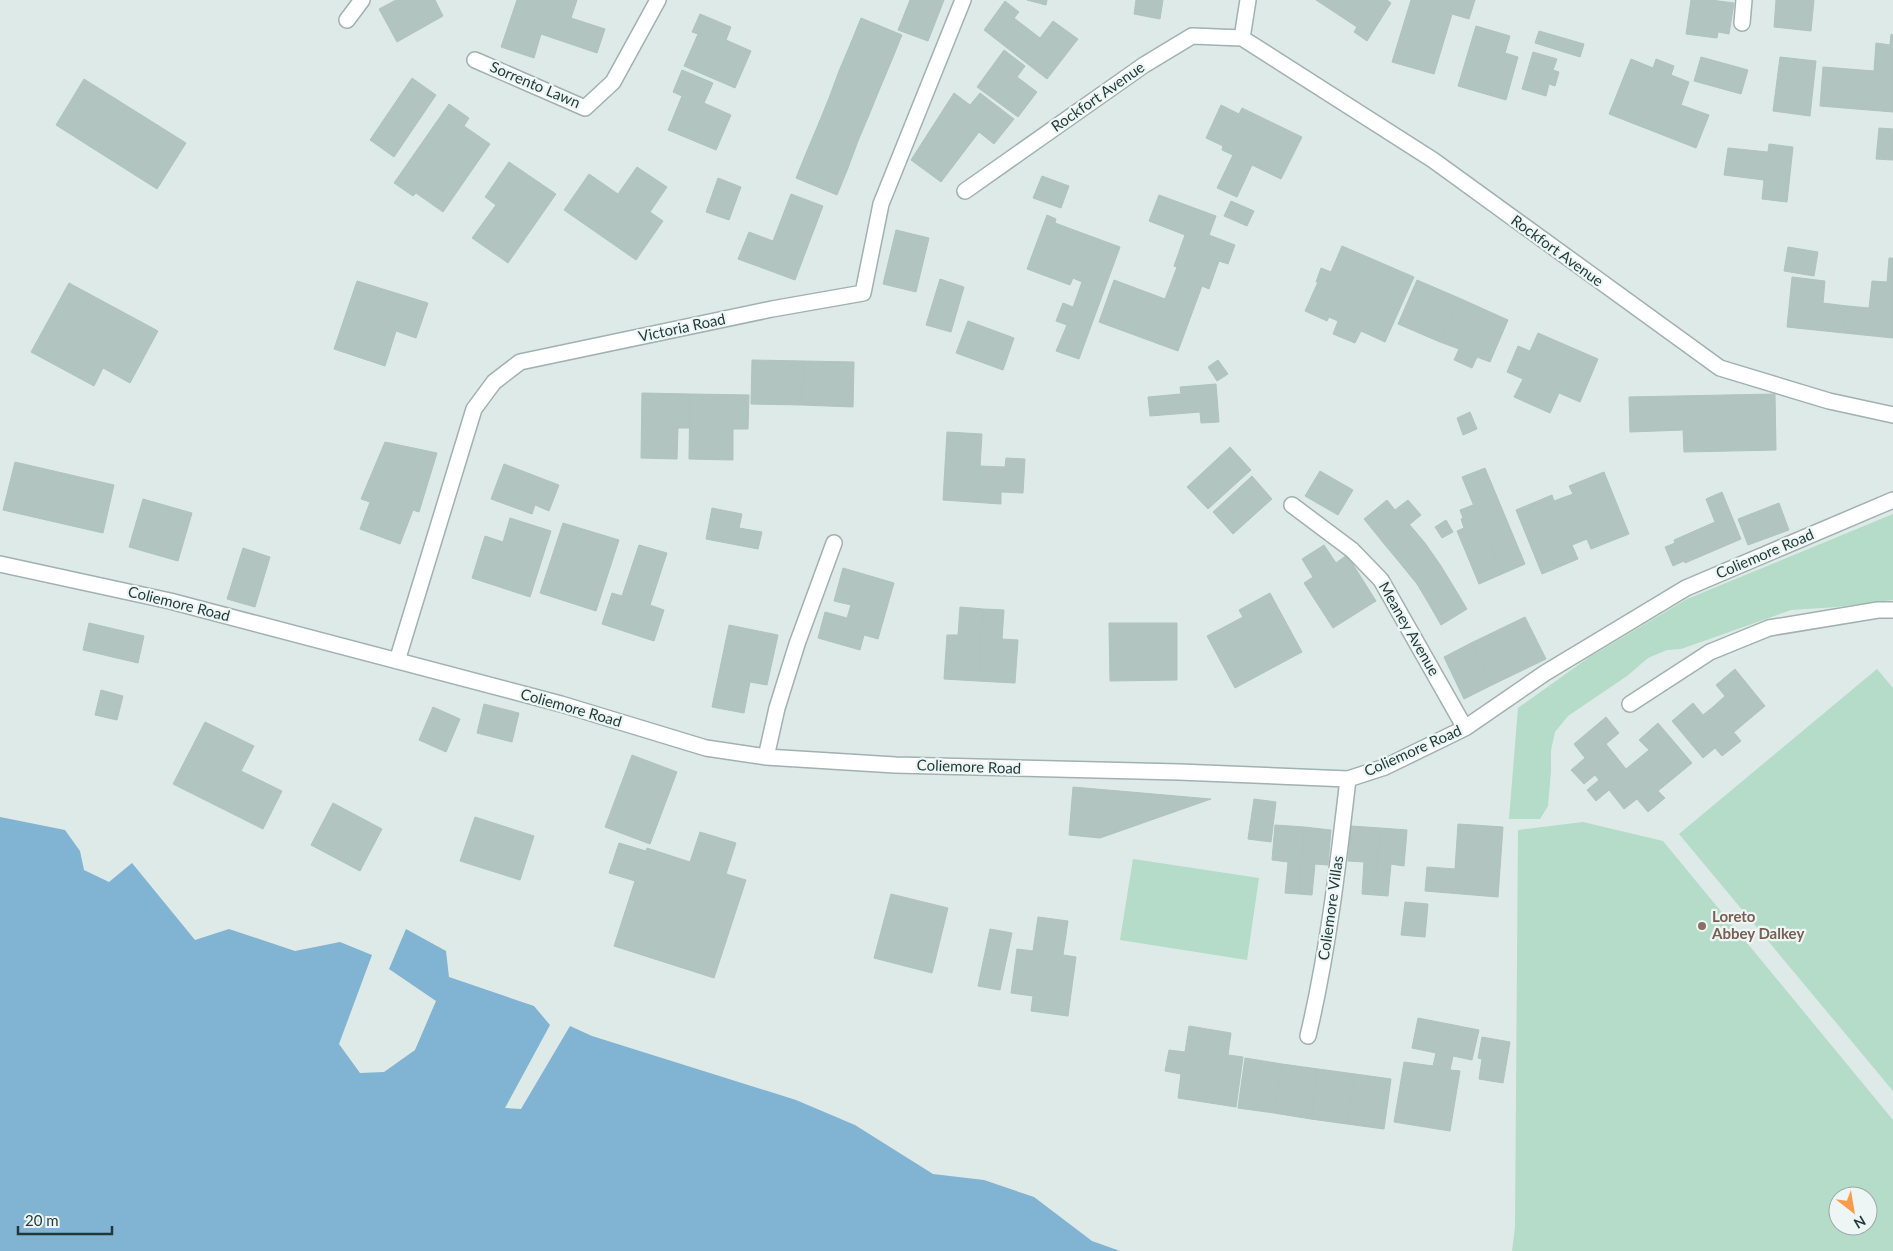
<svg xmlns="http://www.w3.org/2000/svg" width="1893" height="1251" font-family="Lato,sans-serif">
<style>
.green{fill:#b4dcc8;fill-rule:evenodd}
.water{fill:#81b4d2}
.building{fill:#b2c4c0;stroke:#afc3bf}
.lines{fill:none;stroke-linecap:round;stroke-linejoin:round}
.minor-casing{stroke:#a0b1af;stroke-width:18}
.minor{stroke:#fff;stroke-width:15}
.education-dot{fill:#8d6e63;stroke:#edf6f4;stroke-width:2}
.labels{text-anchor:middle;stroke-width:4.5;stroke-linejoin:round;paint-order:stroke}
.street-label{font-size:15px;fill:#1e3938;stroke:#edf6f4}
.education-label{font-size:15px;font-weight:bold;fill:#785e54;stroke:#edf6f4;text-anchor:start}
</style>
<rect width="100%" height="100%" fill="#ddeae7"/>
<path class="green" d="M1893,514V600L1837,607L1791,610L1681,649L1667,650L1648,658L1627,676L1568,716L1555,732L1551,750V771L1548,806L1540,819H1509L1518,708L1588,658L1687,599Z
M1877,669L1893,688V1091L1679,834Z
M1583,822L1663,841L1893,1120V1251H1512L1515,1227L1518,830ZM1838,1196H1868V1226H1838Z
M1133,859L1259,878L1247,960L1120,940Z"/>
<path class="water" d="M0,817L65,830L80,851L84,870L109,882L132,863L195,940L229,929L295,951L340,942L372,955L339,1044L360,1073L384,1072L415,1050L436,1001L389,969L406,929L446,951L449,977L534,1006L550,1025L505,1108L521,1109L570,1026L592,1036L796,1100L855,1125L933,1174L984,1180L1034,1197L1092,1241L1120,1251H0Z"/>
<path class="building" d="M396,0H435L443,16L397,42L379,9Z
M517,0H577L571,18L605,29L597,53L541,34L534,58L501,47Z
M910,0H944L928,41L898,30Z
M1027,0H1047L1046,5Z
M1136,0H1163L1160,19L1134,14Z
M1316,0H1387L1391,3L1367,41L1354,32L1357,27Z
M1411,0H1475L1469,19L1452,14L1434,74L1392,62Z
M1691,0H1711L1734,3L1729,34L1718,32L1717,38L1686,34Z
M1776,0H1814L1811,31L1774,27Z
M1005,1L1019,12L1014,18L1040,38L1053,21L1078,39L1047,79L984,30Z
M700,14L731,27L726,40L751,51L735,88L684,66L698,34L692,32Z
M861,18L902,35L891,62L850,45Z
M1476,26L1510,36L1505,53L1518,57L1506,100L1458,86Z
M1539,31L1584,44L1580,57L1535,43Z
M1891,34L1893,35V112L1820,106L1823,67L1874,71L1876,43L1890,45Z
M850,45L891,62L880,88L839,71Z
M1004,50L1025,66L1017,77L1037,92L1018,117L977,87Z
M1533,52L1557,59L1553,70L1559,72L1555,86L1549,84L1546,96L1522,89Z
M1701,57L1748,70L1741,94L1694,81Z
M1780,57L1816,61L1810,116L1773,111Z
M1631,59L1653,68L1656,59L1674,66L1671,75L1689,82L1681,105L1709,115L1696,148L1609,114Z
M682,70L713,83L704,103L731,115L716,150L668,130L682,96L673,92Z
M839,71L880,88L869,115L829,98Z
M412,78L436,95L394,157L370,140Z
M84,79L186,143L157,189L56,125Z
M954,93L970,105L980,93L1014,119L994,144L979,132L941,182L911,160Z
M829,98L869,115L858,141L818,125Z
M449,104L469,118L464,126L490,144L443,212L416,193L413,196L394,183Z
M1221,105L1239,114L1242,108L1302,137L1281,179L1252,165L1237,197L1217,188L1233,155L1222,150L1223,146L1206,138Z
M818,125L858,141L848,168L807,151Z
M1879,128L1893,129V160L1876,159Z
M1769,144L1793,147L1787,202L1762,199L1764,180L1724,175L1728,148L1768,152Z
M807,151L848,168L837,195L796,178Z
M509,162L556,194L508,263L472,238L496,205L485,197Z
M637,167L667,187L650,212L663,221L636,260L564,210L589,174L618,194Z
M1042,176L1069,186L1061,208L1033,198Z
M718,178L741,187L729,220L706,212Z
M791,194L823,206L795,280L738,259L749,232L773,241Z
M1159,195L1216,216L1209,235L1235,245L1228,264L1219,261L1209,289L1202,286L1178,351L1099,322L1114,280L1165,299L1177,267L1174,266L1185,235L1149,221Z
M1231,201L1254,211L1247,226L1224,216Z
M1047,215L1056,219L1055,223L1120,247L1079,359L1056,351L1067,325L1056,321L1063,303L1073,307L1082,282L1073,278L1070,285L1027,269Z
M896,230L929,238L916,292L883,284Z
M1342,246L1414,277L1385,342L1361,331L1355,343L1333,334L1338,321L1329,317L1327,321L1305,311L1318,282H1316L1321,268L1331,272Z
M1788,247L1818,252L1814,276L1784,271Z
M1889,258H1893V338L1844,333L1847,306L1869,308L1872,281L1887,282Z
M1792,277L1825,281L1823,303L1847,306L1844,333L1787,327Z
M940,279L964,287L951,332L926,325Z
M1417,280L1459,298L1440,342L1398,324Z
M357,281L428,303L416,338L396,331L385,366L334,349Z
M69,283L158,331L130,383L103,368L94,386L31,352Z
M1459,298L1508,320L1490,362L1477,357L1472,368L1454,360L1459,349L1440,342Z
M968,321L1014,338L1003,370L956,353Z
M1538,333L1598,359L1580,402L1559,393L1550,413L1514,397L1523,379L1507,372L1518,346L1530,351Z
M752,360L803,361L802,405L751,404Z
M1218,360L1228,374L1217,381L1208,367Z
M803,361L854,362L853,407L802,405Z
M1216,384L1219,422L1201,423L1200,412L1150,416L1148,397L1181,394L1180,387Z
M642,393L690,394V428H678L677,459L641,458Z
M690,394L749,395L748,429H733V460L689,459Z
M1775,394L1776,450L1684,452L1683,430L1630,432L1629,397Z
M1470,412L1477,429L1463,435L1457,418Z
M947,432L982,434L980,466L1005,467L1006,458L1025,459L1023,493L1001,492V504L943,500Z
M385,442L437,453L419,512L413,510L400,544L360,529L370,502L361,499Z
M1230,447L1251,470L1208,509L1187,487Z
M15,462L114,485L103,533L3,510Z
M504,464L559,485L549,511L535,505L532,514L491,499Z
M1485,468L1525,564L1502,574L1462,477Z
M1320,471L1353,490L1338,515L1305,496Z
M1604,472L1629,534L1591,549L1587,539L1572,545L1578,559L1542,574L1516,510L1552,495L1554,501L1573,494L1569,486Z
M1252,476L1272,499L1233,534L1213,512Z
M1722,492L1741,539L1685,563L1684,561L1673,566L1665,547L1675,543L1674,540L1715,522L1706,499Z
M143,499L192,513L178,561L129,547Z
M1387,500L1395,510L1408,500L1421,515L1385,545L1364,519Z
M1779,503L1789,530L1748,545L1738,519Z
M1473,505L1502,574L1479,584L1457,531L1464,528L1461,519L1463,518L1460,510Z
M712,508L742,514L739,528L762,532L758,549L706,539Z
M510,518L551,531L530,597L472,578L485,536L503,542Z
M1446,520L1453,532L1442,538L1435,527Z
M563,523L619,540L596,611L540,593Z
M1409,524L1425,543L1400,563L1385,545Z
M1425,543L1441,566L1417,584L1400,563Z
M639,545L667,553L650,605L664,610L654,641L602,624L612,593L622,596Z
M1324,545L1336,563L1347,555L1376,601L1333,628L1304,583L1313,577L1302,559Z
M243,548L270,557L255,607L227,599Z
M1441,566L1455,589L1429,604L1417,584Z
M843,568L894,583L878,639L864,635L860,650L818,638L825,612L847,618L851,605L834,601Z
M1455,589L1467,609L1441,625L1429,604Z
M1270,593L1302,652L1235,688L1207,636L1243,617L1239,610Z
M960,607L983,609L978,681L944,679L947,635H958Z
M983,609L1004,610L1002,639L1018,640L1015,683L978,681Z
M1525,617L1546,659L1519,672L1498,630Z
M89,623L144,636L138,663L83,650Z
M1109,623H1177V680L1110,681Z
M729,625L778,635L767,685L750,682L744,713L712,707Z
M1498,630L1519,672L1492,685L1471,643Z
M1471,643L1492,685L1464,699L1444,657Z
M1735,669L1765,706L1734,732L1713,707L1725,696L1716,685Z
M101,690L123,696L117,720L95,715Z
M1693,703L1703,715L1713,707L1741,741L1722,756L1715,748L1703,758L1672,721Z
M484,704L519,713L512,742L477,733Z
M433,707L460,719L446,752L419,740Z
M1606,717L1619,733L1606,744L1626,769L1649,750L1639,740L1658,723L1692,763L1658,791L1665,798L1648,812L1637,799L1624,809L1609,790L1596,801L1587,790L1599,780L1595,775L1584,784L1571,770L1585,758L1574,744Z
M205,722L254,746L241,771L282,791L263,829L173,784Z
M632,755L677,772L650,844L605,827Z
M1073,787L1211,799L1100,838L1069,835Z
M1254,799L1276,802L1271,842L1248,839Z
M333,803L382,829L360,871L311,845Z
M475,817L534,836L520,880L460,861Z
M1458,824L1503,827L1498,897L1425,891L1427,867L1455,869Z
M1275,825L1304,827L1299,894L1285,893L1288,862L1272,860Z
M1351,826L1380,828L1375,895L1362,894L1364,862L1348,861Z
M1304,827L1331,830L1328,865L1315,864L1312,895L1299,894Z
M1380,828L1407,830L1404,866L1391,864L1388,896L1375,895Z
M700,832L736,843L726,874L746,880L714,978L614,946L635,881L609,873L619,843L646,851L647,848L690,862Z
M891,894L948,908L932,973L874,958Z
M1405,902L1428,904L1425,937L1401,935Z
M1038,917L1068,921L1063,955L1076,957L1068,1016L1031,1011L1033,996L1011,993L1017,949L1033,951Z
M990,929L1012,933L1000,990L978,986Z
M1418,1018L1479,1030L1472,1060L1453,1056L1450,1070L1460,1071L1450,1131L1394,1122L1404,1062L1433,1066L1436,1053L1412,1048Z
M1189,1026L1231,1033L1228,1055L1243,1057L1236,1107L1178,1098L1181,1074L1165,1071L1169,1050L1185,1052Z
M1482,1037L1510,1042L1503,1083L1479,1079L1482,1059L1478,1058Z
M1245,1058L1282,1064L1274,1113L1238,1108Z
M1282,1064L1318,1069L1311,1119L1274,1113Z
M1318,1069L1355,1074L1347,1124L1311,1119Z
M1355,1074L1391,1079L1384,1129L1347,1124Z"/>
<g class="lines">
<g class="minor-casing">
<path id="minor" d="M1248,0L1242,38L1433,160L1720,368L1829,401L1893,415
M347,20L362,0
M1742,23L1744,0
M475,60L585,108L613,82L658,0
M965,191L1144,65L1192,36L1242,38
M1292,505L1352,550L1381,580L1465,728
M0,564L170,601L561,704L706,748L766,757L895,765L1179,772L1348,779L1385,767L1465,728L1545,673L1686,588L1893,500
M397,661L474,409L494,382L520,362L772,309L863,293L881,204L963,0
M1630,704L1710,652L1769,628L1878,610H1893
M766,757L777,708L797,644L834,543
M1308,1036C1328,952 1338,865 1348,779"/>
</g>
<use href="#minor" class="minor"/>
</g>
<circle class="education-dot" cx="1702" cy="926" r="5"/>
<g class="labels">
<g class="street-label">
<text transform="translate(535 85) rotate(23)" y="5">Sorrento Lawn</text>
<text transform="translate(1098 97) rotate(-35)" y="5">Rockfort Avenue</text>
<text transform="translate(1557 251) rotate(36)" y="5">Rockfort Avenue</text>
<text transform="translate(682 328) rotate(-12)" y="5">Victoria Road</text>
<text transform="translate(1765 554) rotate(-23)" y="5">Coliemore Road</text>
<text transform="translate(179 604) rotate(14)" y="5">Coliemore Road</text>
<text transform="translate(1409 629) rotate(60)" y="5">Meaney Avenue</text>
<text transform="translate(571 708) rotate(16)" y="5">Coliemore Road</text>
<text transform="translate(1413 751) rotate(-24)" y="5">Coliemore Road</text>
<text transform="translate(969 767) rotate(2)" y="5">Coliemore Road</text>
<text transform="translate(1331 908) rotate(-82)" y="5">Coliemore Villas</text>
</g>
<g class="education-label">
<text x="1712" y="922">Loreto<tspan x="1712" dy="17">Abbey Dalkey</tspan></text>
</g>
</g>
<g transform="translate(1853 1211) rotate(149)"><circle r="24" fill="#edf6f4" stroke="#9aaaa9"/>
<path d="M0-4L9 19L0 12L-9 19Z" fill="#f89c4c"/>
<text y="-8" font-size="14" font-weight="bold" text-anchor="middle" fill="#1e3938">N</text>
</g>
<path d="M18 1226v8h94v-8" fill="none" stroke="#1e3938" stroke-width="2.5"/>
<text x="25" y="1226" font-size="15" fill="#1e3938" stroke="#edf6f4" stroke-width="4" paint-order="stroke">20 m</text>
</svg>
